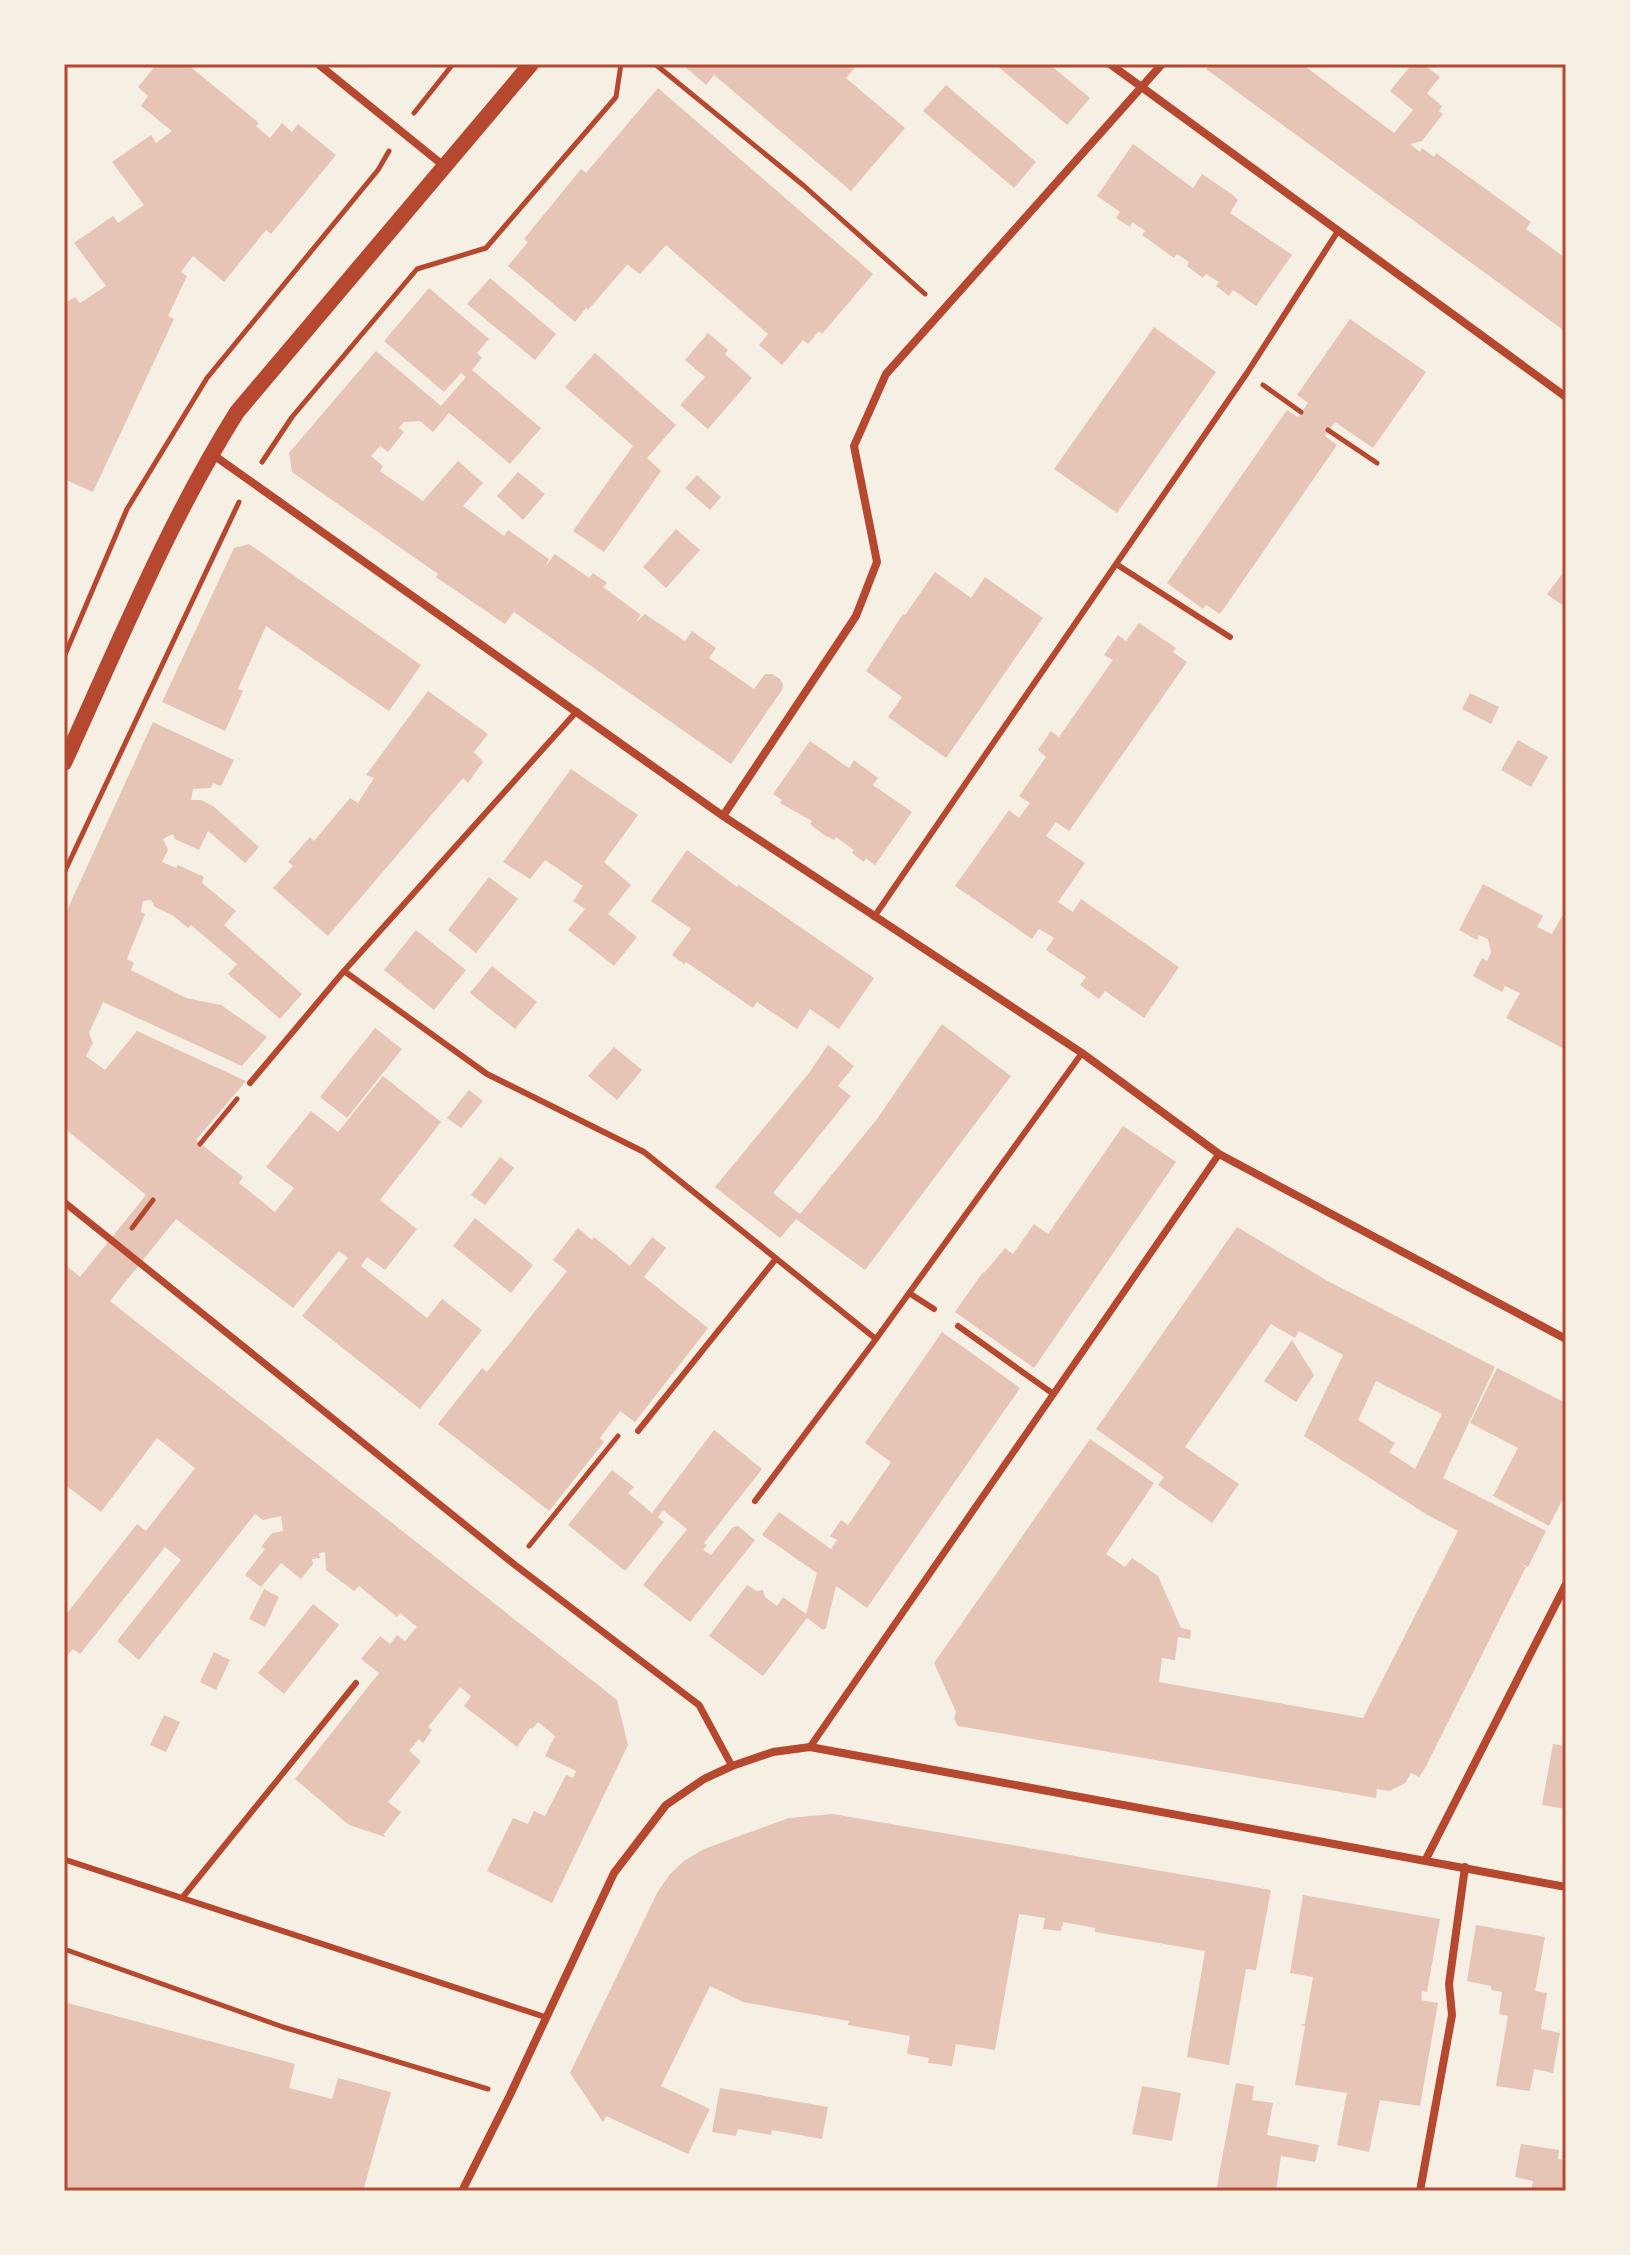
<svg xmlns="http://www.w3.org/2000/svg" width="1630" height="2255" font-family="Mulish,sans-serif">
<style>
.building{fill:#e6c5b7;fill-rule:evenodd}
.lines{fill:none;stroke-linecap:round;stroke-linejoin:round}
.path{stroke:#b5482f;stroke-width:5}
.service{stroke:#b5482f;stroke-width:6}
.pedestrian{stroke:#b5482f;stroke-width:7}
.minor{stroke:#b5482f;stroke-width:8}
.secondary{stroke:#b5482f;stroke-width:16}
.neatline{fill:none;stroke:#b5482f;stroke-width:3}
</style>
<rect width="100%" height="100%" fill="#f6efe4"/>
<path class="building" d="M157,64H187L259,123L256,126L270,138L282,123L292,132L298,124L336,155L271,234L266,230L224,282L193,256L181,272L187,276L168,316L174,319L93,492L64,479V369L67,366L64,363V304L75,297L80,303L106,286L74,243L113,216L118,223L144,205L112,162L151,135L156,143L172,131L141,106L148,96L138,87Z
M682,64H858L846,78L905,128L851,191L714,75L706,85Z
M995,64H1049L1090,98L1067,125Z
M1210,64H1302L1394,133L1413,110L1390,91L1412,64H1423L1440,77L1427,93L1442,106L1439,111L1443,114L1422,141L1410,144L1420,152L1422,148L1434,157L1436,153L1531,222L1526,229L1564,257L1566,255V332L1206,69Z
M946,85L1036,162L1014,188L923,111Z
M658,88L873,274L822,334L819,331L808,344L803,340L782,365L759,345L768,334L666,245L640,274L625,263L627,265L588,310L586,308L575,322L508,266L528,242L524,239L581,169L586,173Z
M1133,144L1193,188L1202,174L1233,195L1238,200L1230,213L1292,255L1256,306L1233,290L1229,296L1216,286L1219,282L1206,274L1203,278L1187,266L1189,262L1177,254L1174,258L1142,235L1145,231L1132,222L1130,227L1116,218L1120,212L1097,196Z
M490,278L556,334L535,360L467,304Z
M429,288L489,339L477,353L482,358L472,370L541,428L510,464L449,413L433,432L420,421L404,422L399,428L404,432L388,452L380,446L371,456L383,466L380,471L423,501L458,461L483,483L463,506L504,536L508,530L549,559L545,567L555,554L589,578L593,573L607,583L603,587L641,615L635,623L645,614L685,641L692,631L716,648L709,658L754,689L765,674H772L780,679L783,684L782,690L731,764L514,612L505,624L436,577L438,574L292,472L289,453L376,351L441,406L466,377L461,373L444,392L384,341Z
M1350,319L1426,372L1373,448L1335,422L1325,436L1337,445L1220,614L1206,605L1203,609L1167,583L1287,410L1298,417L1308,403L1297,395Z
M1154,327L1216,372L1117,513L1054,469Z
M708,333L728,350L725,354L752,378L708,429L680,405L705,377L685,360Z
M595,353L676,425L647,458L661,471L604,552L573,531L633,446L565,387Z
M518,472L545,494L523,520L497,496Z
M697,475L721,497L710,510L685,488Z
M676,529L700,550L666,588L643,567Z
M249,544L421,665L389,711L266,626L238,689L243,691L225,731L162,702L234,548Z
M1566,569V608L1547,594Z
M935,572L971,598L985,577L1043,618L946,758L888,717L902,697L866,671L903,614L905,615Z
M1139,623L1176,648L1173,652L1187,662L1069,831L1056,822L1046,836L1085,863L1058,902L1073,912L1081,899L1179,967L1144,1018L1105,991L1099,999L1080,985L1086,977L1046,950L1054,938L1039,929L1032,939L955,886L1009,810L1019,818L1030,803L1019,796L1046,757L1038,750L1051,731L1059,737L1113,660L1104,655L1118,635L1126,641Z
M428,691L488,734L474,752L483,762L468,783L463,778L328,936L273,888L293,866L288,862L310,837L314,841L350,798L358,803L374,778L366,775Z
M1470,693L1499,707L1491,724L1462,709Z
M153,722L234,760L221,786L213,783L211,788L193,789L191,800H201L213,806L259,847L245,863L208,831L199,850L175,839L173,834L163,839L168,850L162,862L176,868L178,865L204,877L202,883L236,911L224,925L302,994L280,1019L228,974L237,964L191,925L188,928L172,915L155,907L151,900L143,901L141,912L145,914L127,959L134,963L131,970L186,998L221,1005L267,1037L242,1066L103,1002L89,1033L93,1043L86,1056L105,1070L137,1031L246,1081L196,1140L243,1177L239,1183L275,1212L294,1188L266,1167L311,1111L338,1132L383,1076L441,1122L380,1200L417,1229L385,1270L367,1257L361,1266L427,1318L442,1299L482,1330L420,1409L302,1316L348,1258L339,1251L293,1308L176,1219L110,1301L617,1700L628,1745L552,1903L487,1871L513,1818L528,1824L534,1811L545,1816L566,1775L573,1778L576,1771L545,1756L555,1736L538,1722L532,1729L530,1728L517,1747L464,1706L471,1696L460,1687L428,1727L432,1730L423,1743L419,1739L409,1751L421,1761L388,1802L401,1812L384,1834L385,1837L349,1825L295,1779L379,1673L361,1659L380,1636L390,1644L397,1635L405,1641L417,1627L400,1613L397,1617L359,1586L354,1591L326,1570L325,1552L319,1553L320,1558L312,1559L313,1564L301,1579L281,1563L261,1587L245,1575L265,1549L261,1547L272,1533L283,1531L281,1516L263,1520L255,1514L139,1660L117,1641L181,1560L165,1547L80,1654L73,1649L64,1659V1617L137,1524L146,1531L195,1468L157,1438L101,1512L64,1484V1264L80,1277L146,1195L64,1128V917Z
M1518,740L1548,757L1531,787L1501,770Z
M810,741L849,768L854,760L878,778L873,785L912,812L875,865L866,858L864,862L852,853L854,850L836,837L834,840L824,835L810,824L812,821L780,803L782,800L773,794Z
M571,769L638,815L604,862L631,885L608,914L637,937L614,966L568,930L585,909L573,901L583,886L545,860L530,879L503,862Z
M687,850L737,887L739,885L874,978L839,1029L810,1009L797,1029L757,1002L753,1008L686,962L684,964L672,955L691,929L651,901Z
M489,877L518,899L476,953L448,930Z
M1483,884L1543,916L1537,927L1552,934L1566,909V1050L1506,1018L1520,993L1505,986L1502,992L1473,976L1482,958L1487,961L1491,952L1488,939L1479,935L1477,940L1459,930Z
M416,930L466,970L434,1010L384,970Z
M492,966L537,1002L515,1029L470,993Z
M942,1024L1011,1076L865,1270L796,1219L780,1238L715,1187L809,1073L828,1045L854,1066L838,1086L851,1096L773,1193L800,1214L877,1119Z
M375,1028L402,1049L347,1118L320,1097Z
M614,1047L642,1070L617,1100L588,1076Z
M469,1090L483,1101L461,1128L447,1118Z
M1123,1126L1176,1162L1034,1368L955,1312L983,1272L984,1273L1005,1248L1013,1254L1034,1224L1048,1234Z
M500,1157L514,1168L485,1205L471,1195Z
M475,1218L533,1265L511,1293L453,1246Z
M1237,1227L1326,1280L1495,1367L1443,1478L1546,1531L1528,1567L1519,1562L1526,1567L1425,1768L1419,1777L1411,1773L1405,1783L1390,1791L1377,1789L1376,1798L958,1726L954,1719L956,1712L934,1663L1090,1439L1154,1483L1106,1554L1125,1567L1132,1558L1158,1576L1181,1628L1191,1630L1190,1639L1178,1637L1175,1660L1162,1658L1159,1682L1363,1718L1458,1531L1426,1514L1304,1436L1343,1355L1299,1331L1295,1338L1271,1324L1185,1447L1239,1484L1212,1523L1158,1485L1164,1477L1096,1429ZM1376,1381L1442,1414L1415,1469L1389,1452L1395,1443L1358,1420Z
M578,1228L592,1240L594,1237L630,1266L652,1237L666,1248L644,1277L708,1328L635,1422L620,1411L600,1438L604,1442L549,1511L438,1424L482,1368L487,1372L567,1271L553,1260Z
M942,1332L1020,1388L867,1608L836,1586L826,1628L823,1630L807,1618L763,1676L709,1636L747,1585L757,1591L763,1590L765,1597L777,1606L783,1597L806,1614L817,1573L762,1535L779,1512L831,1549L837,1540L830,1536L841,1520L848,1525L891,1462L865,1443Z
M1292,1340L1314,1375L1296,1402L1264,1381Z
M1497,1368L1566,1403V1493L1549,1526L1493,1496L1518,1448L1470,1423Z
M714,1430L762,1469L704,1543L707,1545L703,1550L711,1555L733,1527L738,1526L755,1540L690,1622L643,1585L687,1529L663,1510L658,1517L664,1522L625,1571L568,1525L612,1470L634,1487L628,1493L652,1513Z
M264,1589L279,1597L265,1627L249,1619Z
M313,1604L339,1625L284,1694L258,1673Z
M214,1652L230,1660L216,1690L200,1682Z
M164,1715L180,1722L166,1752L150,1745Z
M1553,1744L1566,1746V1809L1542,1805Z
M833,1814L1271,1890L1256,1970L1246,1969L1229,2065L1187,2057L1205,1951L1095,1932V1928L1063,1922L1061,1931L1043,1929L1045,1918L1019,1914L995,2050L956,2044L952,2066L928,2063L929,2058L907,2054L910,2036L848,2025L849,2021L743,2002L710,1986L661,2086L710,2109L688,2154L606,2116L603,2122L570,2073L657,1893L670,1874L684,1861L704,1849L789,1818Z
M1303,1895L1440,1919L1427,1992L1422,1991L1421,2000L1438,2003L1420,2106L1380,2100L1369,2152L1337,2145L1347,2093L1295,2085L1305,2026L1299,2025L1305,2024L1313,1977L1290,1973Z
M1476,1925L1545,1937L1535,1991L1547,1993L1541,2029L1560,2033L1553,2073L1534,2069L1530,2091L1496,2086L1508,2016L1499,2014L1502,1992L1491,1990V1986L1467,1981Z
M64,2002L295,2064L289,2088L332,2099L338,2078L391,2092L363,2191H64Z
M1236,2083L1254,2086L1252,2100L1273,2103L1267,2135L1319,2145L1315,2162L1281,2156L1276,2191H1216Z
M1142,2086L1181,2093L1172,2141L1132,2134Z
M720,2088L828,2107L822,2139L772,2130L771,2135L738,2129L736,2136L712,2132Z
M1521,2144L1559,2150L1558,2159L1566,2160V2191H1531L1533,2181L1515,2177Z"/>
<g class="lines">
<path class="path" d="M655,64L803,185L925,294
M414,113L453,64
M1263,385L1301,412
M1328,430L1377,463
M262,462L292,417L417,269L486,248L616,97L621,64
M64,657L127,509L207,378L378,170L389,151
M64,873L239,502
M200,1144L237,1099
M132,1228L153,1200
M529,1546L618,1436
M64,1949L283,2027L488,2089"/>
<path class="service" d="M1116,564L1230,637
M874,917L1247,373L1338,231
M344,971L487,1074L644,1152L876,1339
M250,1083L344,971L577,711
M909,1293L934,1309
M958,1326L1052,1393
M638,1431L775,1260
M755,1501L876,1339L1082,1053
M64,1863L66,1860L545,2017
M182,1898L356,1683"/>
<path class="pedestrian" d="M64,1202L515,1565L699,1705L732,1766
M810,1747L1219,1154"/>
<path class="minor" d="M318,64L444,166
M1110,64L1566,397
M212,454L723,816L1082,1053L1219,1154L1566,1339
M723,816L856,616L877,562L854,446L886,374L1162,64
M1426,1859L1566,1584
M462,2191L510,2095L614,1873L666,1805L704,1779L732,1766L773,1752L810,1747L1566,1887
M1420,2191L1452,2015L1449,1984L1465,1867"/>
<path class="secondary" d="M64,763C118,645 168,522 237,412L531,64"/>
</g>
<rect width="1630" height="2255" fill="none" stroke="#f6efe4" stroke-width="132"/>
<rect x="66" y="66" width="1498" height="2123" class="neatline"/>
</svg>
